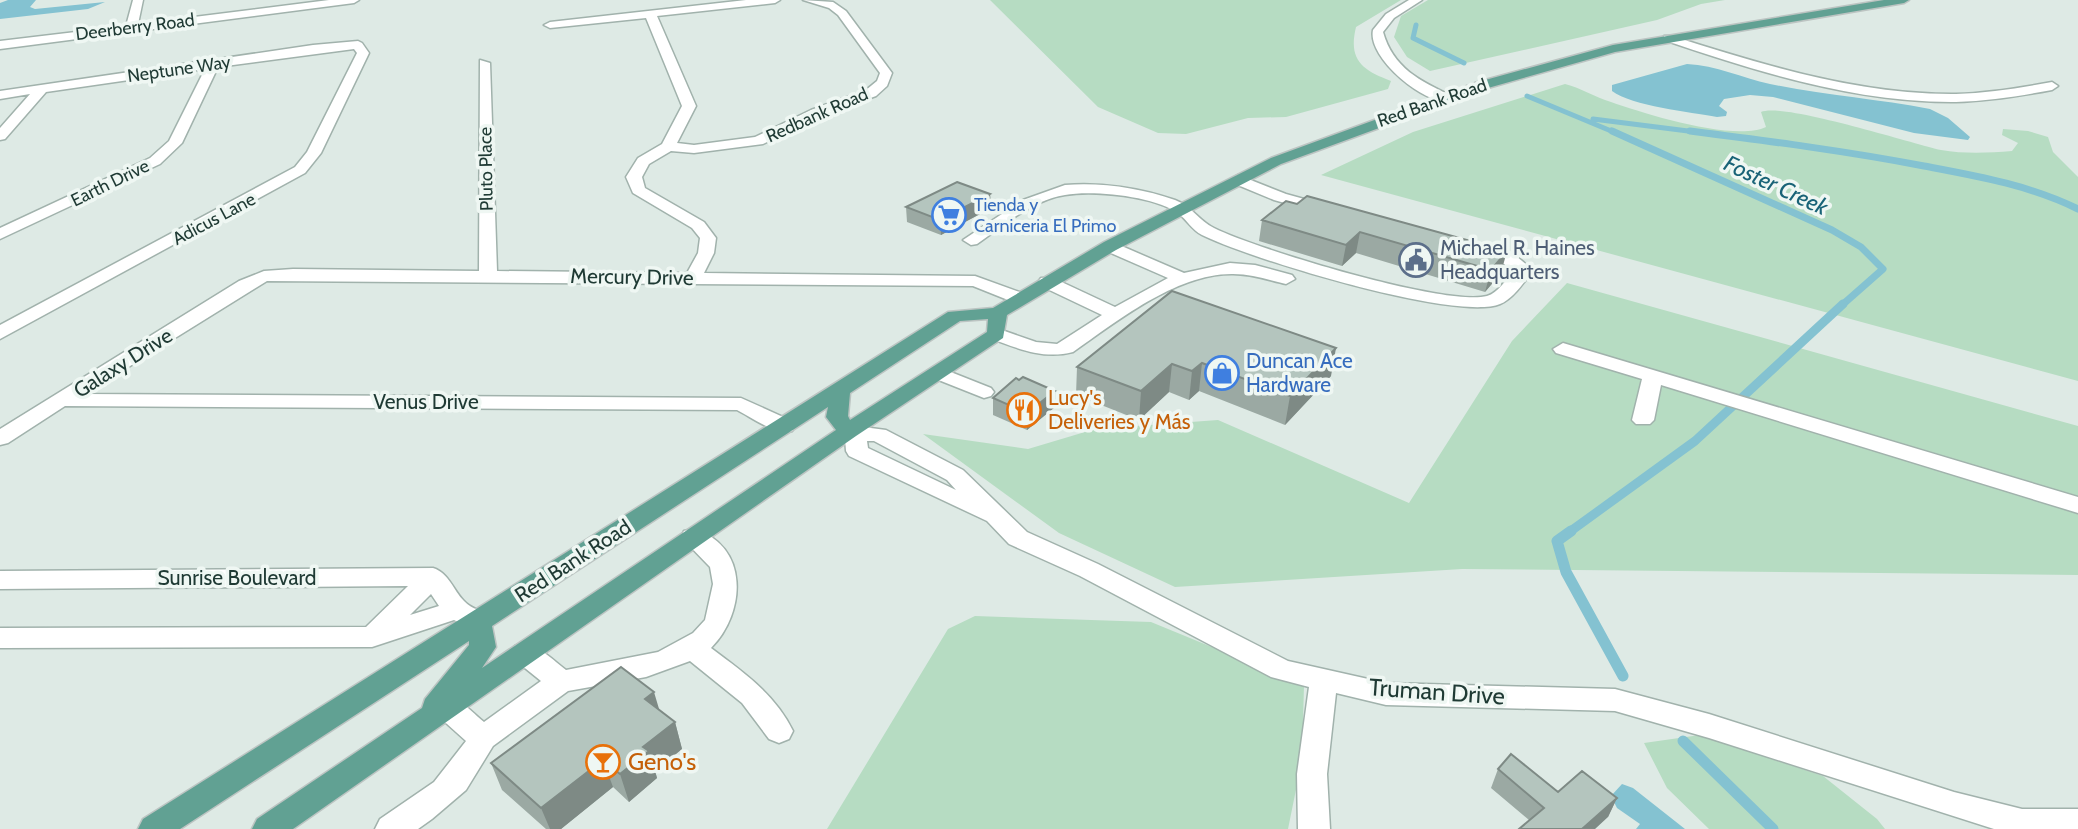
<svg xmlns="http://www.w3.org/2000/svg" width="2078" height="829" font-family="Cabin,sans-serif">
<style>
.green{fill:#b6dcc2}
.water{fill:#84c2d1}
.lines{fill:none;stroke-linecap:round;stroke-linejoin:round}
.stream-far3{stroke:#84c2d1;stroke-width:5}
.stream-far2{stroke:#84c2d1;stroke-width:7}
.stream-far1{stroke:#84c2d1;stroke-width:9}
.stream{stroke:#84c2d1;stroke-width:11}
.minor-casing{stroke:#a1b2ac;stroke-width:3}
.major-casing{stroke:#bcc4c2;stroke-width:3}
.minor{fill:#fff;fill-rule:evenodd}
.major{fill:#61a193;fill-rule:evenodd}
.wall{fill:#9ba9a3}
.shaded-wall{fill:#7e8a85}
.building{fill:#b4c5be;stroke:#7e8a85;stroke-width:2}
.labels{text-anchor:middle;stroke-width:7;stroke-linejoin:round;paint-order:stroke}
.far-street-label{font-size:18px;fill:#1f3a34;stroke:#eff7f3}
.far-shop-label{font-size:18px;fill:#366cbe;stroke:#eff7f3;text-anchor:start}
.service-label{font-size:21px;fill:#4e5e75;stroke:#eff7f3;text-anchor:start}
.street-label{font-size:21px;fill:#1f3a34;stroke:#eff7f3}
.shop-label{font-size:21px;fill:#366cbe;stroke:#eff7f3;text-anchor:start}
.food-label{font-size:21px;fill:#c56008;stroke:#eff7f3;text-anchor:start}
.water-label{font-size:23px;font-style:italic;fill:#196377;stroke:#eff7f3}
.near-street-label{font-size:24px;fill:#1f3a34;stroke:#eff7f3}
.near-food-label{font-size:24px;fill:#c56008;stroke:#eff7f3;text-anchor:start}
</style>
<rect width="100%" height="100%" fill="#deeae5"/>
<path class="green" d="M990,0H1401L1356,27C1348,60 1362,70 1391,81L1388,89L1286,117L1248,118L1186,134L1158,133L1098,107Z
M1428,0H1725L1701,4L1657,20L1430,71L1407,57L1394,37L1401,16Z
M1565,84C1581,88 1595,97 1611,102C1645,114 1735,142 1766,127L1761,112C1782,102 1910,143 1941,150C1964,154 1988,153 2012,151L2018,143L2002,135L2003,129L2028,131L2048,137L2053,152L2078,177V381L1321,175L1413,132Z
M1567,283L2078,426V575L1462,569L1175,587L1059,533L923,434L1028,449L1095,429L1218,420L1409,503L1512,341Z
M975,616L1151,622L1304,685L1302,760L1288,829H827L948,629Z
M1700,735L1823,776L1877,819L1885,829H1709L1667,788L1644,743Z"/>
<path class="water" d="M8,0H36L30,7L35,9L105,2L88,9L0,19V3Z
M1687,64C1716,65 1742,78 1770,84C1823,95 1877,99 1930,109L1948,118L1970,137L1968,140L1914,133L1773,97L1750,95L1724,99L1719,106L1727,112L1726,116L1717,117C1690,112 1632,106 1612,91V85Z
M1622,784L1633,788L1685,829H1636L1640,824L1617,808L1611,796Z"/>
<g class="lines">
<path class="stream-far3" d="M1416,25L1413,38L1464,63
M1527,96L1616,133
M1593,119L1704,133"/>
<path class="stream-far2" d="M1612,131L1832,230L1861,247L1883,269L1841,306
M1690,131C1768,141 1846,151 1924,166C1977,176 2029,185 2078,209"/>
<path class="stream-far1" d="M1568,533L1695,441L1843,304"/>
<path class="stream" d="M1571,531L1557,541L1566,572L1623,676
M1683,741L1773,829"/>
<g class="minor-casing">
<path id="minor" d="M133,0H143L138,24L329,0H359L354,3L0,49V41L126,26Z
M746,0H780L775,3L657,16L696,106L677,143L694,145L755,137L811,110L866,90L877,81L880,73L838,15L829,8L803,0L833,2L846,11L892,73L887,86L876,96L821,116L763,144L694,153L671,151L649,164L642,177L645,188L704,222L716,238L714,253L704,273L975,276L1025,294L1028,298L1025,302H1013L973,286L267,281L85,394L741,398L792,421L795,426L792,431C774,435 753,418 737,410L65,406L8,443L0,445V429L239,281L264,271L293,269L479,271L480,60L490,63L497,271L687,273L698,253L700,238L692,228L633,193L626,177L638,158L662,144L682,106L646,18L550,28L544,25L550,22Z
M1409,0H1422L1394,18L1383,32C1393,68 1420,81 1452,96V102C1426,106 1367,58 1373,30L1386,14Z
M1664,36H1672C1764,65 1859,95 1956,94C1988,93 2020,88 2052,82L2058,86L2052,90C2020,96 1989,101 1956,102C1856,103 1758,72 1664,40Z
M358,41L362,43L369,53L321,153L305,173L0,339V325L295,167L307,152L357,53L354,49L218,67L182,143L160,164L0,239V228L150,158L169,141L205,69L46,92L5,139L0,140V128L30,94L0,99V91L313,45Z
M1238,175L1286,194L1333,207L1335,210L1327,215L1274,200L1233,183L1230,180Z
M1065,185C1101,182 1141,188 1175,200C1192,206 1199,221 1214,228C1256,249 1446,307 1487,296C1498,293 1506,279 1514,271L1504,264L1470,254L1468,250L1470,246L1476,245L1516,256L1533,270C1525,281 1513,299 1500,304C1456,322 1248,258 1202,235C1192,230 1187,220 1179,214C1155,196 1093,190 1065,195C1032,200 1003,226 977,244L971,245L963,240L1023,200Z
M1110,241L1184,273L1230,263L1255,265L1292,275L1295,279L1286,284C1268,280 1252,274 1233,274C1177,273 1116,322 1073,352C1043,360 1017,348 989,338L987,334L989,330L996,328L1036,342L1057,344L1102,315L1041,286L1038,282L1041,278H1053L1115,307L1168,278L1104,250L1102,246Z
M1563,343L2078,497V513L1661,385L1654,420L1650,424H1636L1632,420L1642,379L1556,353L1553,349Z
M938,367L991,388L994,392L991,396L984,398L931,377L928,373L931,369Z
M848,425L886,430L963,470L1027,532L1098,564L1288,661L1386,683L1615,689L1709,714L1954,792L2022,809H2078V829H1994L1709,738L1615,711L1386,705L1336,693L1327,774L1330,829H1298L1297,774L1309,687L1271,677L1080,576L1009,544L987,521L849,456L846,451L845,438L837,431L840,426ZM867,441H874L947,480L956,490L868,448Z
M693,529C750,545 746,613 711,648C743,672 775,694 793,731L789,739L779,743L769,739L742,703L690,661L646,677L568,691L493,746L466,790L432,819L418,829H375L380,819L434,782L466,741L437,715L433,707L437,699C457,693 469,710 484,722L541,681L515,660L512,653L515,646C535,640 551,659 566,670L658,652L693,633L705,620L713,584L710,567L681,537L684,531Z
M433,568C449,573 453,590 464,601C472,610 485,610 491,621L487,628L478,631L454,620L372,647L0,648V628L366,627L408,586L0,589V571ZM431,594L439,606L410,615Z"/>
</g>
<g class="major-casing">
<path id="major" d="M1884,0H1909L1904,3L1615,52L1488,88L1281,164L1116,250L1007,315L1003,338L856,436L293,829H252L257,819L422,708L425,699L469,645V641L180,829H138L143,819L948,312L993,308L1104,242L1271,158L1478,82L1613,45ZM988,319L987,332L850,420L848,416L850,393L960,321ZM828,407L826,417L836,430L482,668L496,647L492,626Z"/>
</g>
<use href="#minor" class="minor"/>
<use href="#major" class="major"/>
</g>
<path class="wall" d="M990,194L991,208L941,235L907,222L906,207Z
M1286,201L1501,273L1485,292L1356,253L1342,266L1259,241L1262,220Z
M1172,291L1331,376L1285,425L1199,391L1189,400L1169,392L1139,420L1076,395L1077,367Z
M1019,380L1055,391V407L1027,430L993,415V398Z
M660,711L675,722L682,749L655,771L657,778L629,802L613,787L561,829H546L502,790L491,763Z
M1498,769L1558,792L1617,798L1608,817L1529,820L1491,788Z"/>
<path class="shaded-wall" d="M990,194L991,208L941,235L940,220Z
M1360,232L1356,253L1342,266L1346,245Z
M1507,251L1501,273L1485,292L1491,270Z
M1336,348L1331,376L1285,425L1290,396Z
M1202,363L1199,391L1189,400L1192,371Z
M1172,364L1169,392L1139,420L1141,391Z
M1055,391V407L1027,430V413Z
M654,692L662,719L645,699Z
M675,722L682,749L655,771L657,778L629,802L620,774L643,747Z
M603,760L613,787L561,829H550L541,808Z
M1617,798L1608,817L1595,829H1582Z"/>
<path class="building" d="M957,182L990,194L940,220L906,207Z
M1307,196L1507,251L1491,270L1360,232L1346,245L1262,220L1286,201L1297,204Z
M1172,291L1336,348L1290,396L1202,363L1192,371L1172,364L1141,391L1077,367Z
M1023,377L1055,391L1027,413L993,398L1016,378L1019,380Z
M621,667L654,692L645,699L675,722L643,747L649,751L620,774L603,760L541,808L491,763Z
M1511,754L1558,792L1582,771L1617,798L1582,829H1519L1544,808L1498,769Z"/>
<defs>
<g id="supermarket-ring" transform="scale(1.75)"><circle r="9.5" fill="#eff7f3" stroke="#3f7fe0" stroke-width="1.5"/><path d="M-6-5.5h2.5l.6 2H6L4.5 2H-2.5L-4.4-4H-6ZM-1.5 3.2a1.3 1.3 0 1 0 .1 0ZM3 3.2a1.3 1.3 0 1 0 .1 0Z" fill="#3f7fe0"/></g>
<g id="civic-ring" transform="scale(1.75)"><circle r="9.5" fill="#eff7f3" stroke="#5c6f8a" stroke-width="1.5"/><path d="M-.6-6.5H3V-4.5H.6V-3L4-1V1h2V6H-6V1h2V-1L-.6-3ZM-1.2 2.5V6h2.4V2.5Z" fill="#5c6f8a"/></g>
<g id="shop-ring" transform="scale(1.75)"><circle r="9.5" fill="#eff7f3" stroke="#3f7fe0" stroke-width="1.5"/><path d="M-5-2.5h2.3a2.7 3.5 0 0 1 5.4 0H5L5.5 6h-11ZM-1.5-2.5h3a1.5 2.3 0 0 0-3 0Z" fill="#3f7fe0"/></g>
<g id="restaurant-ring" transform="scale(1.75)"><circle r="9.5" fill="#eff7f3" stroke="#e8710a" stroke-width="1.5"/><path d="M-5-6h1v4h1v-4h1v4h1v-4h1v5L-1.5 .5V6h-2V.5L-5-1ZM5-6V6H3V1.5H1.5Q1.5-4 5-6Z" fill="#e8710a"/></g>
<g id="bar-ring" transform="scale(1.75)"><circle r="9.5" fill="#eff7f3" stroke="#e8710a" stroke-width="1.5"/><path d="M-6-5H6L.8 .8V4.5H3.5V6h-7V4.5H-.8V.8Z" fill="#e8710a"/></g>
</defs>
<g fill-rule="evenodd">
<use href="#supermarket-ring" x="949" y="215"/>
<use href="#civic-ring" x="1416" y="260"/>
<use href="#shop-ring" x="1222" y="373"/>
<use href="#restaurant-ring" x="1024" y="410"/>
<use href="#bar-ring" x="603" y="762"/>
</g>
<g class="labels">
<g class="far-street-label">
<text transform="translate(135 27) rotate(-7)" y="6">Deerberry Road</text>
<text transform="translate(179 69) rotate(-8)" y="6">Neptune Way</text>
<text transform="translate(1432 103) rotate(-19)" y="6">Red Bank Road</text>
<text transform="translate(817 115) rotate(-24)" y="6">Redbank Road</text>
<text transform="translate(486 169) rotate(-91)" y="6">Pluto Place</text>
<text transform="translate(110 183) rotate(-26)" y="6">Earth Drive</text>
<text transform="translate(214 219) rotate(-28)" y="6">Adicus Lane</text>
</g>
<g class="far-shop-label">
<text x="974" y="211">Tienda y<tspan x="974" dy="21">Carniceria El Primo</tspan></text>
</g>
<g class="service-label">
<text x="1440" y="255">Michael R. Haines<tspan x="1440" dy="24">Headquarters</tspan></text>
</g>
<g class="street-label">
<text transform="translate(632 277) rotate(1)" y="7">Mercury Drive</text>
<text transform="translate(123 363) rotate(-32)" y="7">Galaxy Drive</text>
<text x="426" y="409">Venus Drive</text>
<text transform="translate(573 561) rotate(-33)" y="7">Red Bank Road</text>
<text x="237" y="585">Sunrise Boulevard</text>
</g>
<g class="shop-label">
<text x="1246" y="368">Duncan Ace<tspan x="1246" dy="24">Hardware</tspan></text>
</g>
<g class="food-label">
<text x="1048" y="405">Lucy's<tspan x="1048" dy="24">Deliveries y Más</tspan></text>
</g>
<g class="water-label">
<text transform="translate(1776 185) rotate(25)" y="8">Foster Creek</text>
</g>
<g class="near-street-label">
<text transform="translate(1437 692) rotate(4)" y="8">Truman Drive</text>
</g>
<g class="near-food-label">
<text x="628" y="770">Geno's</text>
</g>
</g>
</svg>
